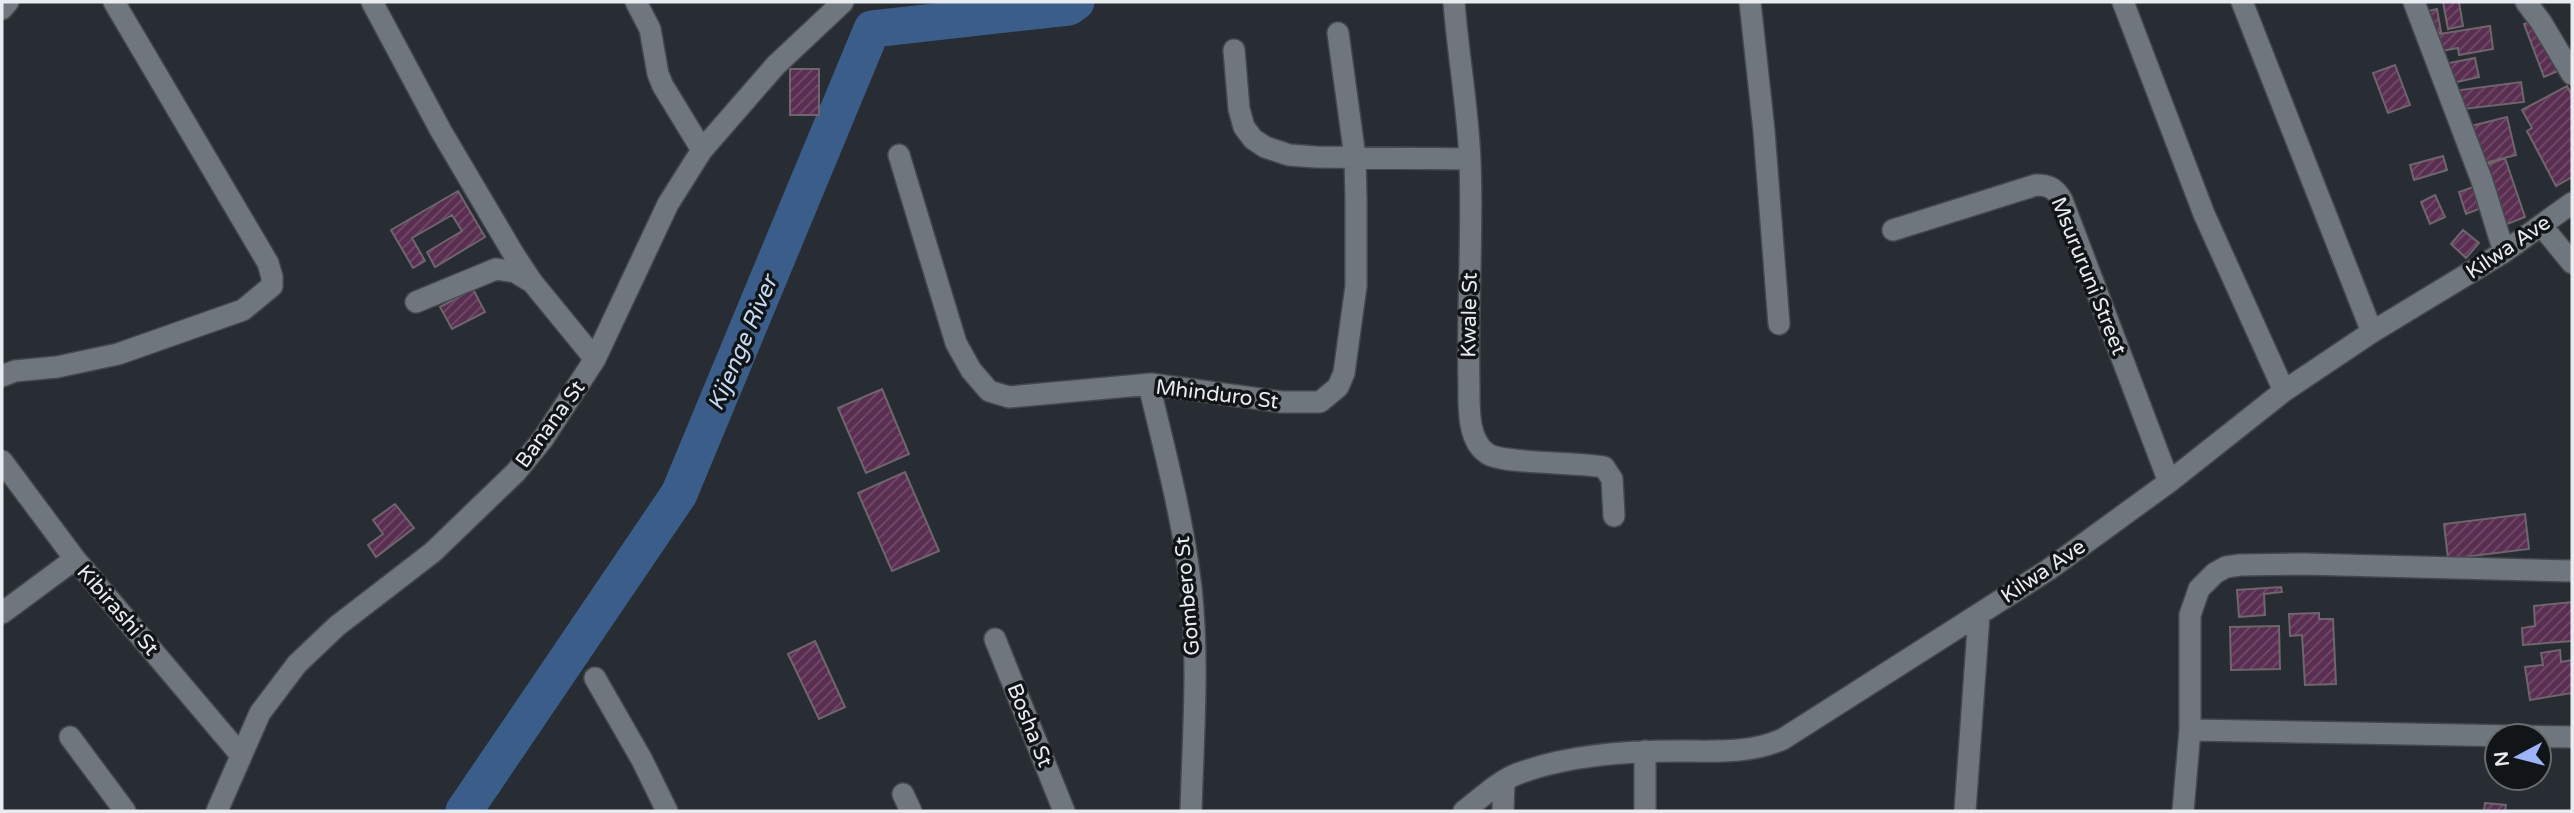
<svg xmlns="http://www.w3.org/2000/svg" width="2574" height="813" font-family="'Varela Round',sans-serif">
<style>
.lines{fill:none;stroke-linecap:round;stroke-linejoin:round}
.river{stroke:#3a5e89;stroke-width:37}
.building{fill:url(#building-hatch);stroke:#6e666c;stroke-width:2}
.street-casing{stroke:#44484d;stroke-width:24}
.street{stroke:#70767d;stroke-width:21}
.labels{text-anchor:middle;stroke-width:7;stroke-linejoin:round;paint-order:stroke}
.street-label{font-size:21px;fill:#e8ebef;stroke:#121517}
.water-label{font-size:23px;font-style:italic;fill:#c4dbf6;stroke:#121517}
</style>
<defs>
<pattern id="building-hatch" width="6" height="6" patternUnits="userSpaceOnUse" patternTransform="scale(1.75)"><rect width="6" height="6" fill="#5a2e51"/><path d="M-1 1l2-2M0 6l6-6M5 7l2-2" fill="none" stroke="#724c6a"/></pattern>
</defs>
<rect width="100%" height="100%" fill="#282d33"/>
<g class="lines">
<path class="river" d="M464,811L679,494L872,29L1069,7L1076,2"/>
</g>
<path class="building" d="M2443,2H2459L2463,26L2448,29Z
M2437,9L2441,32L2428,35L2424,12Z
M2538,18L2558,71L2544,77L2524,24Z
M2490,26L2493,49L2459,55L2458,48L2436,52L2433,35Z
M2475,58L2479,77L2448,84L2444,64Z
M2395,65L2410,105L2388,113L2373,73Z
M790,69H819V115H790Z
M2521,82L2524,102L2455,110L2453,91Z
M2567,86L2572,95V177L2556,186L2527,131L2532,128L2522,110Z
M2507,117L2516,155L2473,166L2463,128Z
M2443,156L2447,170L2414,180L2410,165Z
M2505,158L2525,217L2500,227L2478,168Z
M2473,187L2479,209L2466,214L2459,192Z
M458,191L485,237L435,267L427,252L462,231L452,215L412,238L425,261L413,268L391,230Z
M2435,195L2445,217L2430,224L2421,202Z
M2463,230L2479,243L2466,258L2451,244Z
M473,289L485,312L452,329L440,307Z
M882,389L909,454L866,473L838,408Z
M905,472L939,551L892,571L858,493Z
M395,504L414,528L376,557L368,545L383,534L373,520Z
M2525,514L2529,549L2448,559L2444,524Z
M2281,587L2282,592L2264,594L2265,615L2239,617L2237,590Z
M2572,602V641L2523,645L2522,628L2535,626L2534,606Z
M2319,613V619H2333L2336,684L2305,685L2302,635L2290,636L2289,614Z
M2279,626L2280,669L2231,670L2230,627Z
M815,641L845,707L819,719L788,654Z
M2560,650L2561,662L2572,660V693L2530,700L2525,667L2543,665L2541,653Z
M2485,803L2506,805L2505,811H2484Z"/>
<g class="lines">
<g class="street-casing">
<path id="street" d="M372,2L441,131L513,253L532,282L595,359
M636,2L650,29L658,74L663,86L702,150
M1454,2C1458,55 1468,108 1470,161C1473,236 1467,310 1469,385C1469,406 1467,441 1488,454C1504,464 1579,462 1604,467L1612,479L1614,516
M1750,2L1764,131L1779,324
M2123,2L2204,214L2284,391
M2242,2L2372,332
M2414,2L2482,181L2504,252
M2526,2L2541,22L2572,74
M2,9L8,2
M1234,50L1239,109L1244,127L1253,139L1265,147L1289,155L1316,157L1470,159
M899,155L956,343L971,370L989,391L1009,397L1151,384L1282,402H1320L1338,387L1344,373L1356,286V200L1355,157L1338,33
M2542,226L2572,263
M1893,230L2036,185C2049,185 2055,188 2062,200L2169,482
M416,302L496,269L515,272L530,281
M2,376L15,371L57,367L118,354L243,310L272,286V277L268,263L114,2
M1149,385C1165,452 1183,519 1191,588C1199,661 1193,738 1191,811
M2,461L75,559L240,754
M2,613L75,559
M995,639L1064,811
M595,678L642,760L667,811
M2190,730L2572,737
M70,737L125,811
M903,794L911,811
M217,811L260,713L297,664L337,626L433,552L516,472L543,439L595,359L668,204L702,150L776,65L843,2
M1464,811C1480,799 1497,782 1517,774C1567,755 1624,751 1677,751C1713,751 1750,754 1783,739L2048,570L2169,482L2284,391L2372,332L2504,252L2572,203
M1503,811L1504,781
M1645,811V751
M1965,811L1979,615
M2183,811L2190,730V615L2199,589L2215,573L2226,567L2240,565L2303,564L2572,571"/>
</g>
<use href="#street" class="street"/>
</g>
<g class="labels">
<g class="street-label">
<text transform="translate(2508 247) rotate(-34)" y="7">Kilwa Ave</text>
<text transform="translate(2089 276) rotate(68)" y="7">Msururuni Street</text>
<text transform="translate(1469 315) rotate(-89)" y="7">Kwale St</text>
<text transform="translate(1217 394) rotate(7)" y="7">Mhinduro St</text>
<text transform="translate(550 424) rotate(-54)" y="7">Banana St</text>
<text transform="translate(2043 571) rotate(-34)" y="7">Kilwa Ave</text>
<text transform="translate(1187 596) rotate(-95)" y="7">Gombero St</text>
<text transform="translate(118 610) rotate(49)" y="7">Kibirashi St</text>
<text transform="translate(1030 725) rotate(68)" y="7">Bosha St</text>
</g>
<g class="water-label">
<text transform="translate(742 343) rotate(-67)" y="8">Kijenge River</text>
</g>
</g>
<rect width="2574" height="813" fill="none" stroke="#e8ebef" stroke-width="7"/>
<g transform="translate(2518 757) rotate(263)"><circle r="33" fill="#121517" stroke="#686b6d" stroke-width="2"/>
<path d="M0-5L12 26L0 18L-12 26Z" fill="#9cb4fd"/>
<text y="-10" font-size="19" font-weight="bold" text-anchor="middle" fill="#e8ebef">N</text>
</g>
</svg>
